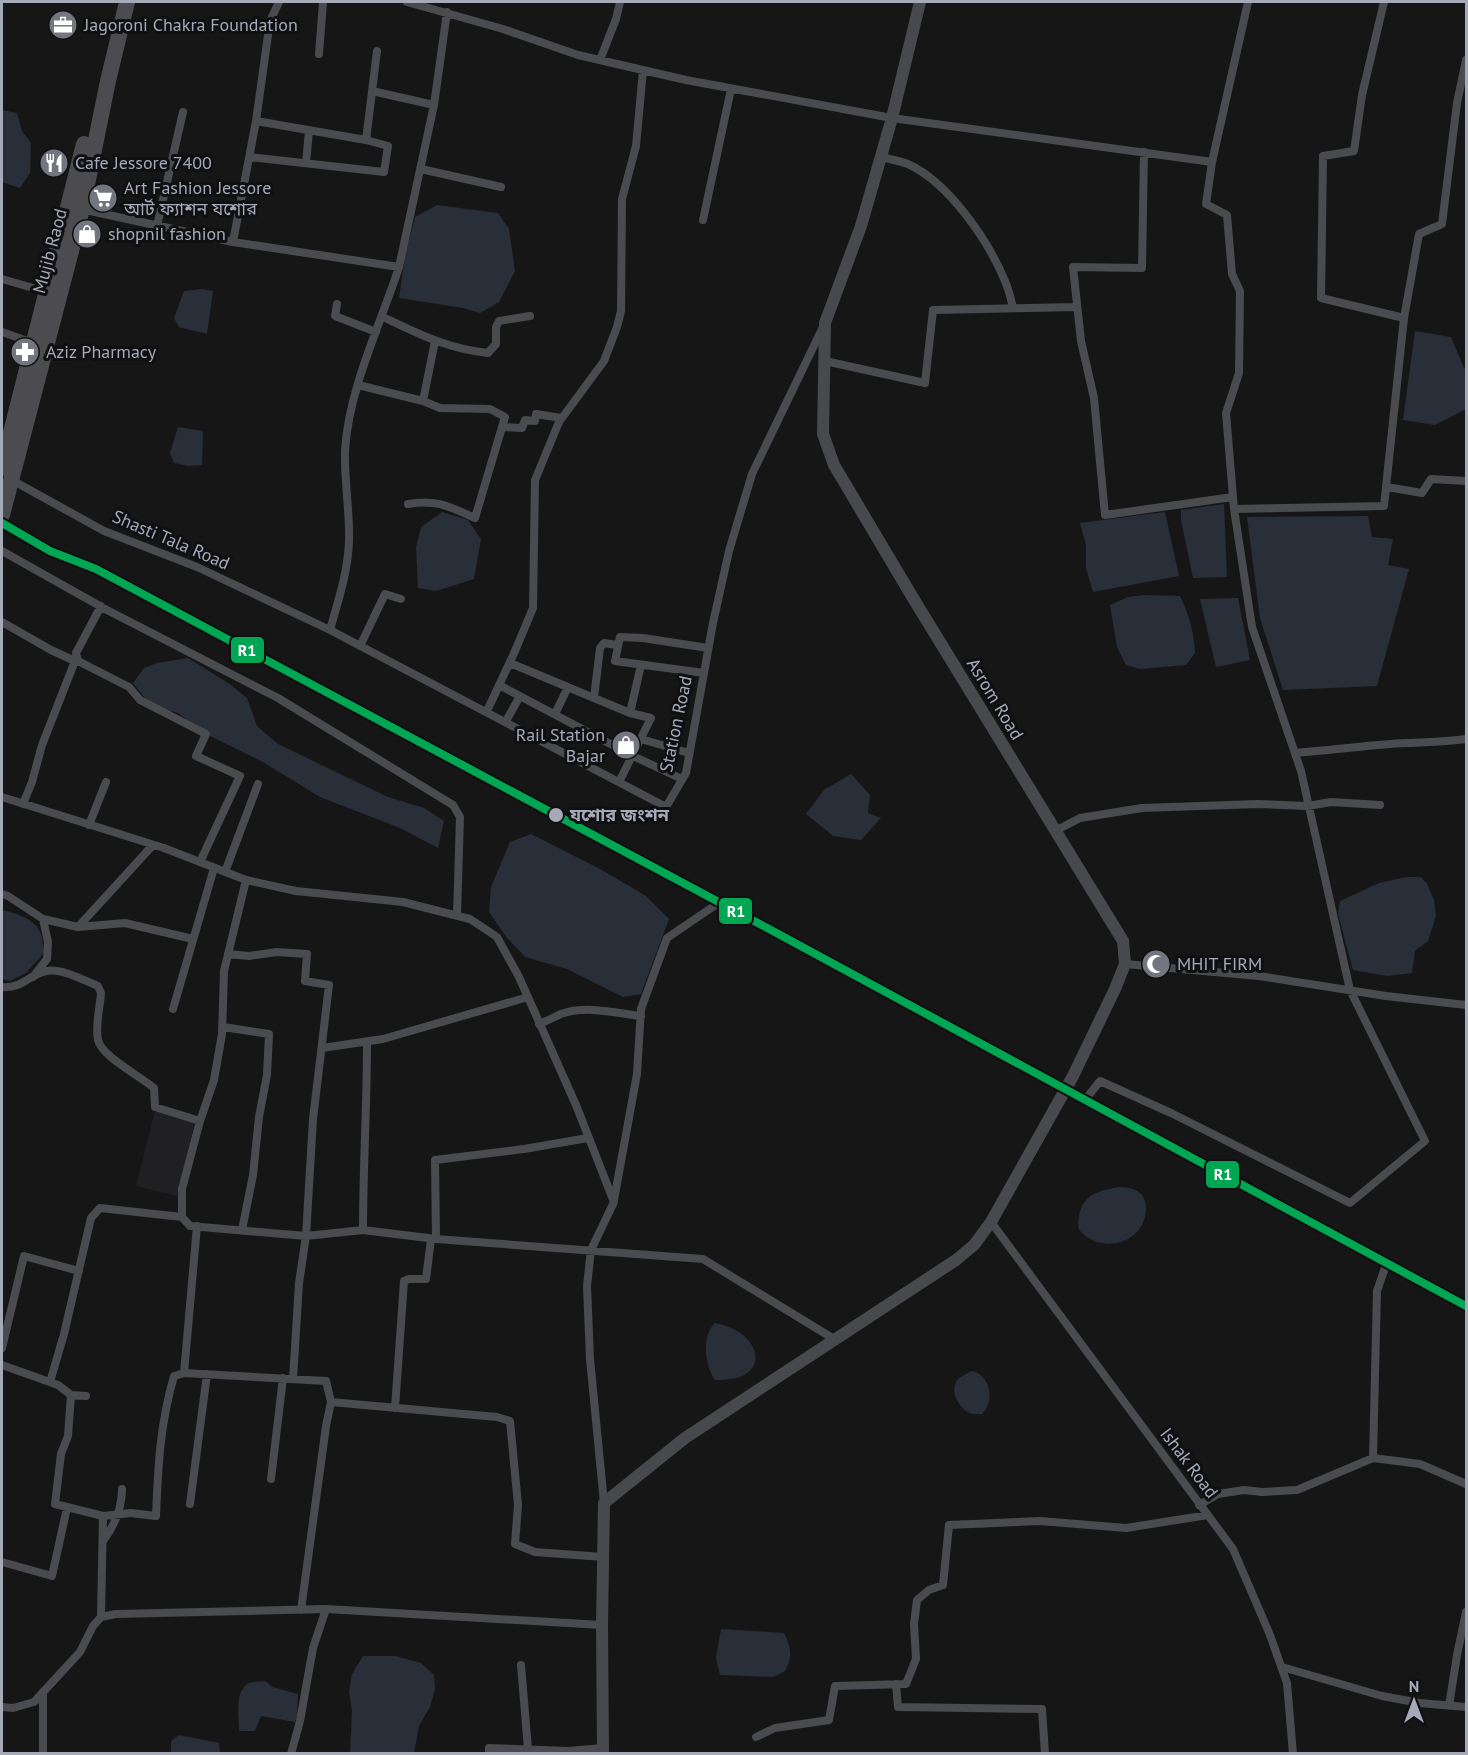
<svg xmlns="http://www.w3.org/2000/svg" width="1468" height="1755" font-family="'PT Sans','Noto Sans Bengali',sans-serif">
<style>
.built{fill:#202022}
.water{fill:#282f39}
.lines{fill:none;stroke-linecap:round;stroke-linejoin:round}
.street{stroke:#494b4f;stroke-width:8}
.secondary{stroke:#48494d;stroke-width:12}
.highway{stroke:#4c4c50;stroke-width:16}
.rail-1-casing{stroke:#101012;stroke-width:12}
.rail-1{stroke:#00a651;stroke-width:8}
.stop-dot{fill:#a5a9b8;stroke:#101012;stroke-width:2}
.labels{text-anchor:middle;stroke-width:6;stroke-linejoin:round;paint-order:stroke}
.poi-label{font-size:18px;fill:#a5a9b8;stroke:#101012;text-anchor:start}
.street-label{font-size:18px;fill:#a5a9b8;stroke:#101012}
.stop-label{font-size:18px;font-weight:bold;fill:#a5a9b8;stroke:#101012;text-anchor:start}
.line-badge{stroke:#101012;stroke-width:2}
.badge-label{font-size:16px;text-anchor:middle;font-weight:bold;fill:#fff}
</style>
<rect width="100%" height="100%" fill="#161616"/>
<path class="built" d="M155,1111L195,1121L177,1196L136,1186Z"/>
<path class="water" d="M2,110L17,113L22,131L31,143L30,173L20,188L2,182Z
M437,205L498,213L509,229L515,271L499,302L480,313L463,308L399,298L405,256L415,217Z
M202,289L213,291L207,334L179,327L174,318L184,291Z
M1415,331L1451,337L1464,368L1466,369V409L1435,425L1403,420Z
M178,427L203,431L202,465L188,466L174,463L170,453Z
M1224,504L1227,577L1193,578L1181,520V510Z
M442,512L468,520L481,539L474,579L436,591L418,588L416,547L421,527Z
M1165,512L1179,576L1093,592L1086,568V545L1080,523Z
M1368,516L1372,537L1393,539L1388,565L1409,569L1377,686L1283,690L1260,618L1247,517Z
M1144,595L1180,596C1189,615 1194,632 1195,653L1186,665L1140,669L1126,665L1117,647L1110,605L1128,597Z
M1238,598L1250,660L1216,667L1200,599Z
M188,658L231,685L247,698L257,726L278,744L388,797L424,808L444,821L438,848L400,828L320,797L263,762L204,733L178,713L150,704L133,683L144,668L157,663Z
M851,774L870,795L868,813L881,818L861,840L833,836L806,814L824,790Z
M531,834L602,870L646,896L669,919L641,994L623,997L567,969L525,957L507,938L489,912L491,887L510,842Z
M1406,877H1421L1427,884L1434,900L1436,916L1428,941L1415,951L1412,973L1387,976L1353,970L1338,914L1340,901L1379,883Z
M2,910C15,913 36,919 41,934C43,939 43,947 44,953L26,973L10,981L2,979Z
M1120,1187C1136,1188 1147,1193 1146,1211C1143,1243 1104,1254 1082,1233C1077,1229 1078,1222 1079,1216C1083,1194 1100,1190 1120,1187Z
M715,1323C764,1332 774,1382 715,1380C705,1366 701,1336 715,1323Z
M972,1371C991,1375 995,1402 982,1414C977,1414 972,1415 968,1412C957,1406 949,1388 959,1378C963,1375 968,1373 972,1371Z
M721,1629L784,1633C791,1647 793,1657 785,1671L774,1677L720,1675L716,1658Z
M363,1656H395L421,1663L434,1675L435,1689L430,1707L419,1726L414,1753H350L352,1711L349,1691L352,1674Z
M265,1681L272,1687L298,1694L297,1716L295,1722L261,1716L255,1731H239C239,1717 234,1690 249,1683C253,1681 261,1682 265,1681Z
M179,1735L219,1743L220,1753H171V1741Z"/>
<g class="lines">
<path class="street" d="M407,2L503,29L578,55L686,80L892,118L1212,162L1248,2
M319,54L323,2
M600,60L616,19L620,2
M372,91L434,105
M256,121L366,140L377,51
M1144,152L1142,268L1073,267L1081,341L1094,398L1105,515L1233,497
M250,157L384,172L388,146L366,140
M881,157C889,159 900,161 908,164C949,183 988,240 1005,281C1009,290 1011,299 1013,308
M1212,162L1206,204L1227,215L1232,274L1240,291L1239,373L1226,413L1234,509L1384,506L1404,318L1321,298L1323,156L1354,151L1362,95L1384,2
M306,163L309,131
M421,169L501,187
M81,209L233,242L399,267L434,105L447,12
M703,220L731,89
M157,226L183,112
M233,242L256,121L270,21L279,2
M2,279L47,292
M337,304L335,316L376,332
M383,317C419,334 448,349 488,353L496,344V327L499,321L530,316
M1404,318L1419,234L1442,224L1457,103L1466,60
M2,332L36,344
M825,361L925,383L933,310L1076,307
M358,385L423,401L435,341
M502,427L522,428L525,420L535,421L536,414L561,418
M10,479L104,531L197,567L330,630L666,807L686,773L713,623L729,551L752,474L823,327
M1387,487L1422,493L1431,479L1466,481
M408,504C437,499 450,507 475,518L505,417L490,409L440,408L423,401
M2,551L107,610L278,698L453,805L460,817L457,916
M101,606L76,653L78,661L129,687L140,700L206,734L196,756L240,776L200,862
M2,622L51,650L75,661L42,745L32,782L23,804
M330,630C338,601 348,572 349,541C350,511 344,481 345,450C349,388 380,326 399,267
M360,646L385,594L401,599
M510,663L630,713
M704,673L615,661L620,637L643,638L708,648
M499,685L633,756L682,779
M594,698L600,648L604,643L617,645
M487,711L515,651L533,608L535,480L559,422L604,361L617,327L621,311L622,199L636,146L643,70
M555,714L568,687
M506,721L520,696
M641,739L689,753
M1295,753C1332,750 1369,745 1406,743C1427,742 1446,742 1466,739
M619,782L651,718L630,713L641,665
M2,797L164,848L246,880L296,891L403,902L470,919L497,937L519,977L576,1105L614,1202L591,1250L587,1286L590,1359L604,1503
M89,825L106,782
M1055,831L1080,818L1142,808L1258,804L1308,806L1331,802L1380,805
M225,872L258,784
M246,880L224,971L222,1034L214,1080L200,1121L182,1189V1217L190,1226L306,1236L363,1230L436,1239L703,1259L834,1339
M2,894L8,896L43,919L78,927L125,923L193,939
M78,927L153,845
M228,954L249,956L277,952L307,954L305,981L329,985L313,1119L306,1236L299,1283L293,1379
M1125,964L1259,976L1386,996L1466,1005
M33,977L47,959L48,942L43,919
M2,987C22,989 28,975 46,971C62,968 83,980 98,986L101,993C100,1008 95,1025 98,1040C101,1056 140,1076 154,1088L155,1107L200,1121
M173,1009L214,868
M539,1024C547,1021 554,1017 561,1014C586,1005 616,1013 641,1016
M223,1027L269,1034L267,1075L259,1117L253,1175L242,1230
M322,1048L383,1039L528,997
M1089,1095L1100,1081L1171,1113L1350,1203L1425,1141L1350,990L1301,771L1252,627L1234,509
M614,1200L637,1074L641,1009L667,938L720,902
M991,1222L1233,1549L1270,1635L1287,1683L1293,1754
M197,1226L184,1373L326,1381L331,1402L326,1426L301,1610
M363,1230C363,1168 367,1106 367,1043
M436,1239L435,1160L524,1149L588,1138
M2,1348L24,1256L79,1271
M2,1365L58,1385L71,1395L68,1436L61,1454L55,1504L103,1516L101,1617
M50,1382L64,1334L91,1218L100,1208L182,1217
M71,1395L86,1396
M331,1402L497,1417L510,1421L518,1505L515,1544L535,1552L603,1557
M395,1408L404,1281L409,1279H426L431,1239
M1373,1458L1377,1291L1387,1262
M271,1479L283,1378
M190,1504L207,1374
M1199,1505L1218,1494L1244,1490L1262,1492L1297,1490L1373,1458L1420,1464L1466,1484
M103,1516L131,1513L156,1516C158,1467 160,1424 174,1376L184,1373
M103,1541C115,1525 122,1509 122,1489
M2,1562L52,1576L67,1508
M521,1665L528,1749
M1282,1667L1382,1696L1420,1703L1466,1707
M896,1684L898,1707L1042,1709L1045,1754
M1449,1706L1457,1655L1466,1612
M2,1707L13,1708L34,1702L80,1652L93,1626L101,1617L116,1614L326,1609L602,1625
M756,1737L775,1728L829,1720L835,1686L906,1684L916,1659L914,1624L917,1600L929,1590L943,1585L949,1525L1040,1521L1126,1528L1208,1515
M43,1754V1692
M291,1754L300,1721L313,1648L326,1609
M489,1754V1748L568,1751L603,1748"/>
<path class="secondary" d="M603,1754L602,1625L604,1503L685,1438L956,1260L974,1245L991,1222L1073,1076L1115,989L1125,964L1123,941L913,598L834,465L823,434L825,323L861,226L892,118L920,2"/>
<path class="highway" d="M2,468L84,144
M2,515L82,209L108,81L127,2"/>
<g class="rail-1-casing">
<path id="rail-1" d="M2,523L50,551L96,569L771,930L1466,1306"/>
</g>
<use href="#rail-1" class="rail-1"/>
</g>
<defs>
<g id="office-disc" transform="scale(1.5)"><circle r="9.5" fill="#73767f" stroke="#101012"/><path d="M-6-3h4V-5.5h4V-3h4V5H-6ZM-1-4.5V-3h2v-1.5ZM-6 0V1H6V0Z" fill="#fff"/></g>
<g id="restaurant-disc" transform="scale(1.5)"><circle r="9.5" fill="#73767f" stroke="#101012"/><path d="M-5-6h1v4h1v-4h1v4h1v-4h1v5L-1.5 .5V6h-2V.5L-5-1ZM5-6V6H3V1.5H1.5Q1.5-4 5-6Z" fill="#fff"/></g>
<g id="supermarket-disc" transform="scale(1.5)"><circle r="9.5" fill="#73767f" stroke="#101012"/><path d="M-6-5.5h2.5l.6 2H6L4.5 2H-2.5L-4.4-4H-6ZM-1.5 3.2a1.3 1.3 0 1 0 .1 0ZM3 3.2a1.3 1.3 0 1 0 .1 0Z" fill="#fff"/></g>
<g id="shop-disc" transform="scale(1.5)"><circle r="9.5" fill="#73767f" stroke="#101012"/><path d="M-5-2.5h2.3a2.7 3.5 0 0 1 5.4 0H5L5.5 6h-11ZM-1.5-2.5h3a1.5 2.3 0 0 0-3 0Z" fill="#fff"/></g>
<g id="pharmacy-disc" transform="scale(1.5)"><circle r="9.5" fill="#73767f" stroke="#101012"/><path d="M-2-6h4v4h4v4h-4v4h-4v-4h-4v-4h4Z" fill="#fff"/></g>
<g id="mosque-disc" transform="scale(1.5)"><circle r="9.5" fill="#73767f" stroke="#101012"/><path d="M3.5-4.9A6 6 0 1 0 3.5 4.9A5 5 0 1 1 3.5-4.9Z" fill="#fff"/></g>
</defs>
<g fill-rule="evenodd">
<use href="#office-disc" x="63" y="25"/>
<use href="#restaurant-disc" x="54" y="163"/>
<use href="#supermarket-disc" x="103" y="198"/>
<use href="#shop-disc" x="87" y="234"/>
<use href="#pharmacy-disc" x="25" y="352"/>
<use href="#shop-disc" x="626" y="745"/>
<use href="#mosque-disc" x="1156" y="964"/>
</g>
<circle class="stop-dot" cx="556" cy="815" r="8"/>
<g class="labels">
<g class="poi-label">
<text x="84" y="31">Jagoroni Chakra Foundation</text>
<text x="75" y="169">Cafe Jessore 7400</text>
<text x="124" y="194">Art Fashion Jessore<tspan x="124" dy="21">আর্ট ফ্যাশন যশোর</tspan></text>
<text x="108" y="240">shopnil fashion</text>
<text x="46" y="358">Aziz Pharmacy</text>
<text x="605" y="741" text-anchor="end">Rail Station<tspan x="605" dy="21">Bajar</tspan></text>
<text x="1177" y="970">MHIT FIRM</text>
</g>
<g class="street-label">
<text transform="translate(50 251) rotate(-75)" y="6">Mujib Raod</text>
<text transform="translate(171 540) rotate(23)" y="6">Shasti Tala Road</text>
<text transform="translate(995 699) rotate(59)" y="6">Asrom Road</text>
<text transform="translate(676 724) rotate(-78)" y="6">Station Road</text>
<text transform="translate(1189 1463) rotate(53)" y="6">Ishak Road</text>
</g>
<g class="stop-label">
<text x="570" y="821">যশোর জংশন</text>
</g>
</g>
<g class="line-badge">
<rect x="230" y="636" width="35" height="28" rx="6" fill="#00a651"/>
<rect x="718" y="897" width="35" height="28" rx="6" fill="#00a651"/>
<rect x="1205" y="1160" width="35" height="29" rx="6" fill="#00a651"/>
</g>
<g class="badge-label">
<text x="247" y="656">R1</text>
<text x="736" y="917">R1</text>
<text x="1223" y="1180">R1</text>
</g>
<rect width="1468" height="1755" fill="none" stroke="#a5a9b8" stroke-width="6"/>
<g transform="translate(1414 1701)" stroke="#101012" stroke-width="4.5" paint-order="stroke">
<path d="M0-4.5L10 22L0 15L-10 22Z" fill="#a5a9b8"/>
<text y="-9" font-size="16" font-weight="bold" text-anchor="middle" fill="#a5a9b8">N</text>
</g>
</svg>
